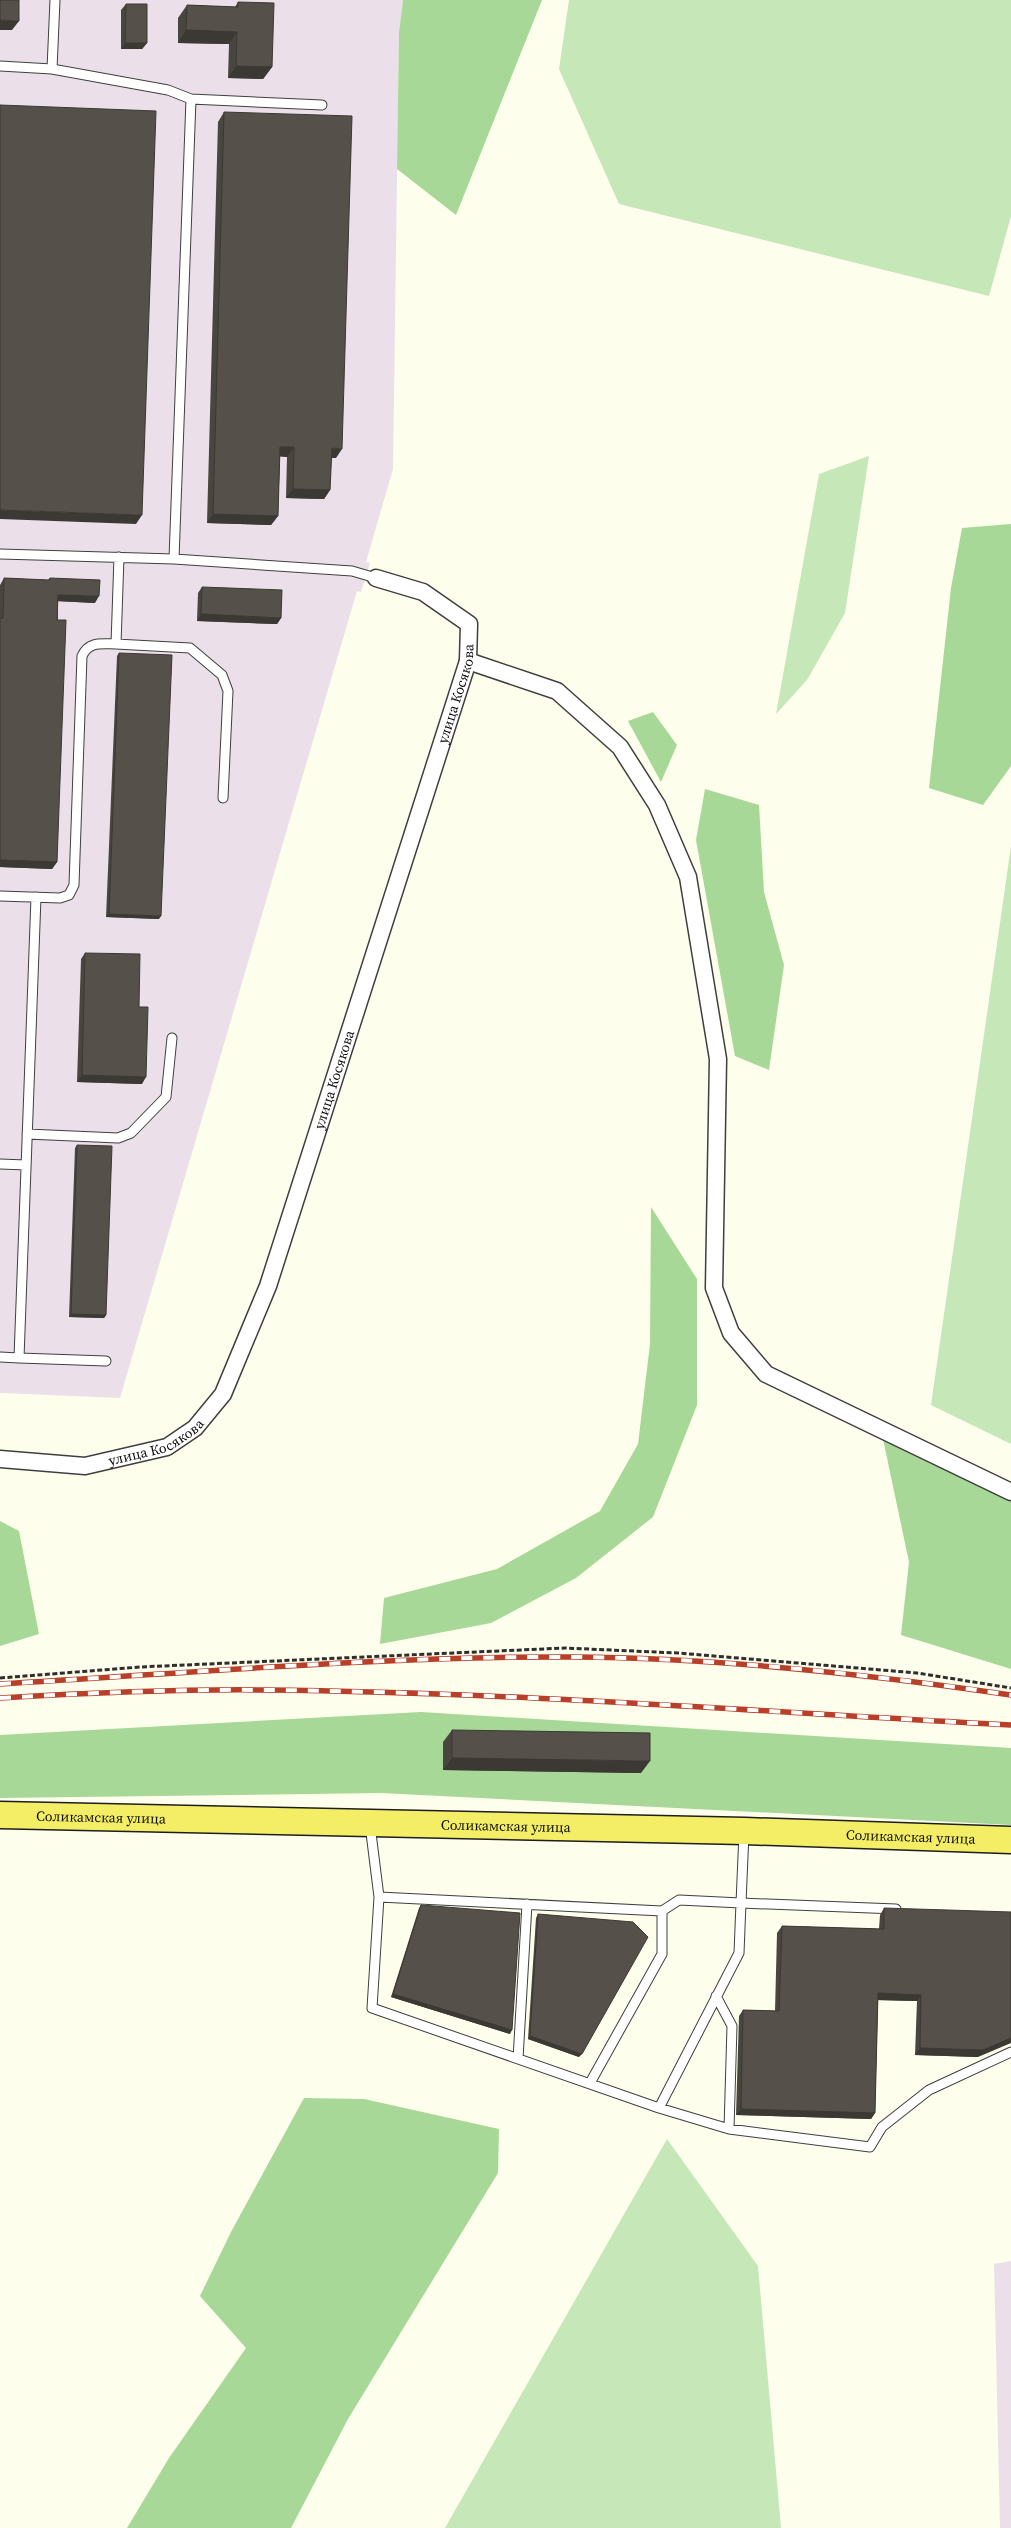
<svg xmlns="http://www.w3.org/2000/svg" width="1011" height="2528" font-family="'Source Serif 4',serif">
<style>
.industrial{fill:#ebe0ea}
.green{fill:#c6e7b7}
.forest{fill:#a7d897}
.lines{fill:none;stroke-linecap:round;stroke-linejoin:round}
.lane-casing{stroke:#3f3f3f;stroke-width:11}
.street-casing{stroke:#3f3f3f;stroke-width:19}
.primary-casing{stroke:#1d1d1d;stroke-width:29}
.path{stroke:#2e2e2e;stroke-width:3;stroke-dasharray:5 2.5;stroke-linecap:butt}
.lane{stroke:#fff;stroke-width:9}
.street{stroke:#fff;stroke-width:16}
.primary{stroke:#f4ee66;stroke-width:26}
.rail-casing{stroke:#b83f29;stroke-width:5.5}
.rail{stroke:#fff;stroke-width:4;stroke-dasharray:11;stroke-linecap:butt}
.wall{fill:#49453f}
.shaded-wall{fill:#3c3833}
.building{fill:#555049;stroke:#3c3833}
.labels{text-anchor:middle;stroke-width:5;stroke-linejoin:round;paint-order:stroke}
.street-label{font-size:14px;fill:#0c0c0c;stroke:#fff}
</style>
<rect width="100%" height="100%" fill="#fefeec"/>
<path class="industrial" d="M0,0H403L399,32L393,469L366,562L370,563L361,592L357,591L120,1398L0,1393Z
M1011,2261V2528H1000L994,2264Z"/>
<path class="green" d="M569,0H1011V216L989,296L619,204L559,69Z
M869,456L845,613L807,680L776,714L819,474Z
M1011,846V1444L931,1405Z
M667,2139L758,2266L781,2528H445Z"/>
<path class="forest" d="M403,0H542L456,215L397,169L399,32Z
M1011,524V766L983,805L929,788L951,588L962,528Z
M653,712L677,745L661,782L628,721Z
M705,789L759,805L764,892L784,965L769,1070L735,1056L696,840Z
M651,1207L697,1279V1405L653,1517L576,1578L491,1623L380,1644L384,1598L497,1569L600,1511L638,1444L650,1344Z
M883,1439L1011,1500V1669L901,1635L909,1562Z
M0,1521L19,1531L39,1634L0,1646Z
M421,1712L1011,1748V1825L381,1793L0,1798V1735Z
M304,2098L364,2099L499,2129L498,2173L348,2419L291,2528H127L169,2458L246,2348L200,2296L231,2232Z"/>
<g class="lines">
<g class="lane-casing">
<path id="lane" d="M0,66L52,69L168,90L191,99L322,105
M52,69L55,0
M0,554L174,559L191,99
M174,559L352,571L376,578
M116,644L190,648L222,675L228,691L223,798
M0,896L60,898L69,895L74,885L82,656C89,641 101,644 116,644L119,557
M36,897L19,1358L106,1361
M27,1134L118,1138L131,1133L166,1097L172,1038
M0,1164L26,1165
M0,1357L19,1358
M370,1825L379,1897L662,1911L679,1900L741,1903L739,1953L659,2108L372,2008L379,1897
M744,1833L741,1903L896,1909
M716,1996L732,2026L729,2129
M518,2059L527,1904
M590,2083L662,1954V1911
M659,2108L729,2129L870,2147L882,2127L929,2090L1011,2052"/>
</g>
<g class="street-casing">
<g id="street">
<path d="M468,661L557,691L620,747L657,805L688,877L718,1059L714,1288L731,1333L766,1374L1011,1492"/>
<path id="s1" d="M0,1459L85,1466L167,1447L195,1428L223,1394L268,1286L468,661L469,624L423,592L376,578"/>
</g>
</g>
<g class="primary-casing">
<g id="primary">
<path id="s2" d="M0,1815L745,1831L1011,1840"/>
</g>
</g>
<path class="path" d="M0,1678L140,1667L565,1648L678,1653L917,1673L1011,1688"/>
<use href="#lane" class="lane"/>
<use href="#street" class="street"/>
<use href="#primary" class="primary"/>
<g class="rail-casing">
<path id="rail" d="M0,1684C191,1673 383,1656 575,1657C721,1658 867,1674 1011,1695
M0,1698C88,1693 176,1689 264,1690C513,1692 762,1712 1011,1725"/>
</g>
<use href="#rail" class="rail"/>
</g>
<path class="wall" d="M238,2L272,67L263,79L228,78L229,44L178,43V18L187,5L235,7Z
M126,4L147,43L142,49H121V10Z
M224,112L336,458H331L330,490L324,499L286,498L287,457L280,456L278,516L271,525L207,523L218,122Z
M4,578L48,580L50,578L95,603L58,601L57,862L52,869L0,867V585Z
M202,587L281,618L277,624L197,621L198,593Z
M119,653L159,919L106,917L117,656Z
M85,953L139,1007L142,1084L77,1082L81,959Z
M77,1145L106,1315L104,1318L69,1317L75,1148Z
M452,1730L641,1773L443,1770V1742Z
M421,1905L510,2034L391,1997L419,1908Z
M884,1908L978,2057L915,2055L917,2001L878,2000L875,2113L871,2119L736,2115L739,2016L743,2010L775,2011L777,1933L782,1926L879,1929L880,1915Z
M538,1914L579,2057L528,2039L536,1918Z"/>
<path class="shaded-wall" d="M0,20L19,21L12,30H0Z
M186,30L237,32L229,44L178,43Z
M125,43H147L142,49H121Z
M236,66L272,67L263,79L228,78Z
M280,447H294L287,457L273,456Z
M332,448L342,449L336,458H325Z
M293,489L330,490L324,499L286,498Z
M0,510L142,515L136,524L0,519Z
M213,514L278,516L271,525L207,523Z
M58,595L99,596L95,603L54,601Z
M201,614L281,618L277,624L197,621Z
M0,860L57,862L52,869L0,867Z
M109,914L161,916L159,919L106,917Z
M82,1075L146,1077L142,1084L77,1082Z
M71,1314L106,1315L104,1318L69,1317Z
M452,1758L650,1761L641,1773L443,1770Z
M878,1993L921,1995L917,2001L874,2000Z
M393,1994L512,2030L510,2034L391,1997Z
M530,2036L582,2054L579,2057L528,2039Z
M1011,2038V2043L978,2057L915,2055L920,2048Z
M741,2109L875,2113L871,2119L736,2115Z"/>
<path class="building" d="M0,0H19V21L0,20Z
M238,2L274,3L272,67L236,66L237,32L186,30L187,5L238,7Z
M126,4H147V43H125Z
M0,105L156,111L142,515L0,510Z
M224,112L352,116L342,449L332,448L330,490L293,489L294,447H280L278,516L213,514Z
M4,578L49,580L50,578L100,580L99,596L58,595L57,620H66L57,862L0,860V618H3Z
M202,587L282,590L281,618L201,614Z
M119,653L172,655L161,916L109,914Z
M85,953L140,954L139,1007H148L146,1077L82,1075Z
M77,1145L112,1146L106,1315L71,1314Z
M452,1730L650,1733V1761L452,1758Z
M421,1905L520,1913L512,2030L393,1994Z
M884,1908L1011,1912V2038L983,2050L920,2048L921,1995L878,1993L875,2113L741,2109L743,2010L779,2011L782,1926L884,1929Z
M538,1914L633,1922L648,1937L582,2054L530,2036Z"/>
<g class="labels">
<g class="street-label">
<text dy="5" stroke="none"><textPath href="#s1" startOffset="986">улица Косякова</textPath></text>
<text dy="5" stroke="none"><textPath href="#s1" startOffset="581">улица Косякова</textPath></text>
<text dy="5" stroke="none"><textPath href="#s1" startOffset="161">улица Косякова</textPath></text>
<text dy="5" stroke="none"><textPath href="#s2" startOffset="101">Соликамская улица</textPath></text>
<text dy="5" stroke="none"><textPath href="#s2" startOffset="506">Соликамская улица</textPath></text>
<text dy="5" stroke="none"><textPath href="#s2" startOffset="911">Соликамская улица</textPath></text>
</g>
</g>
</svg>
